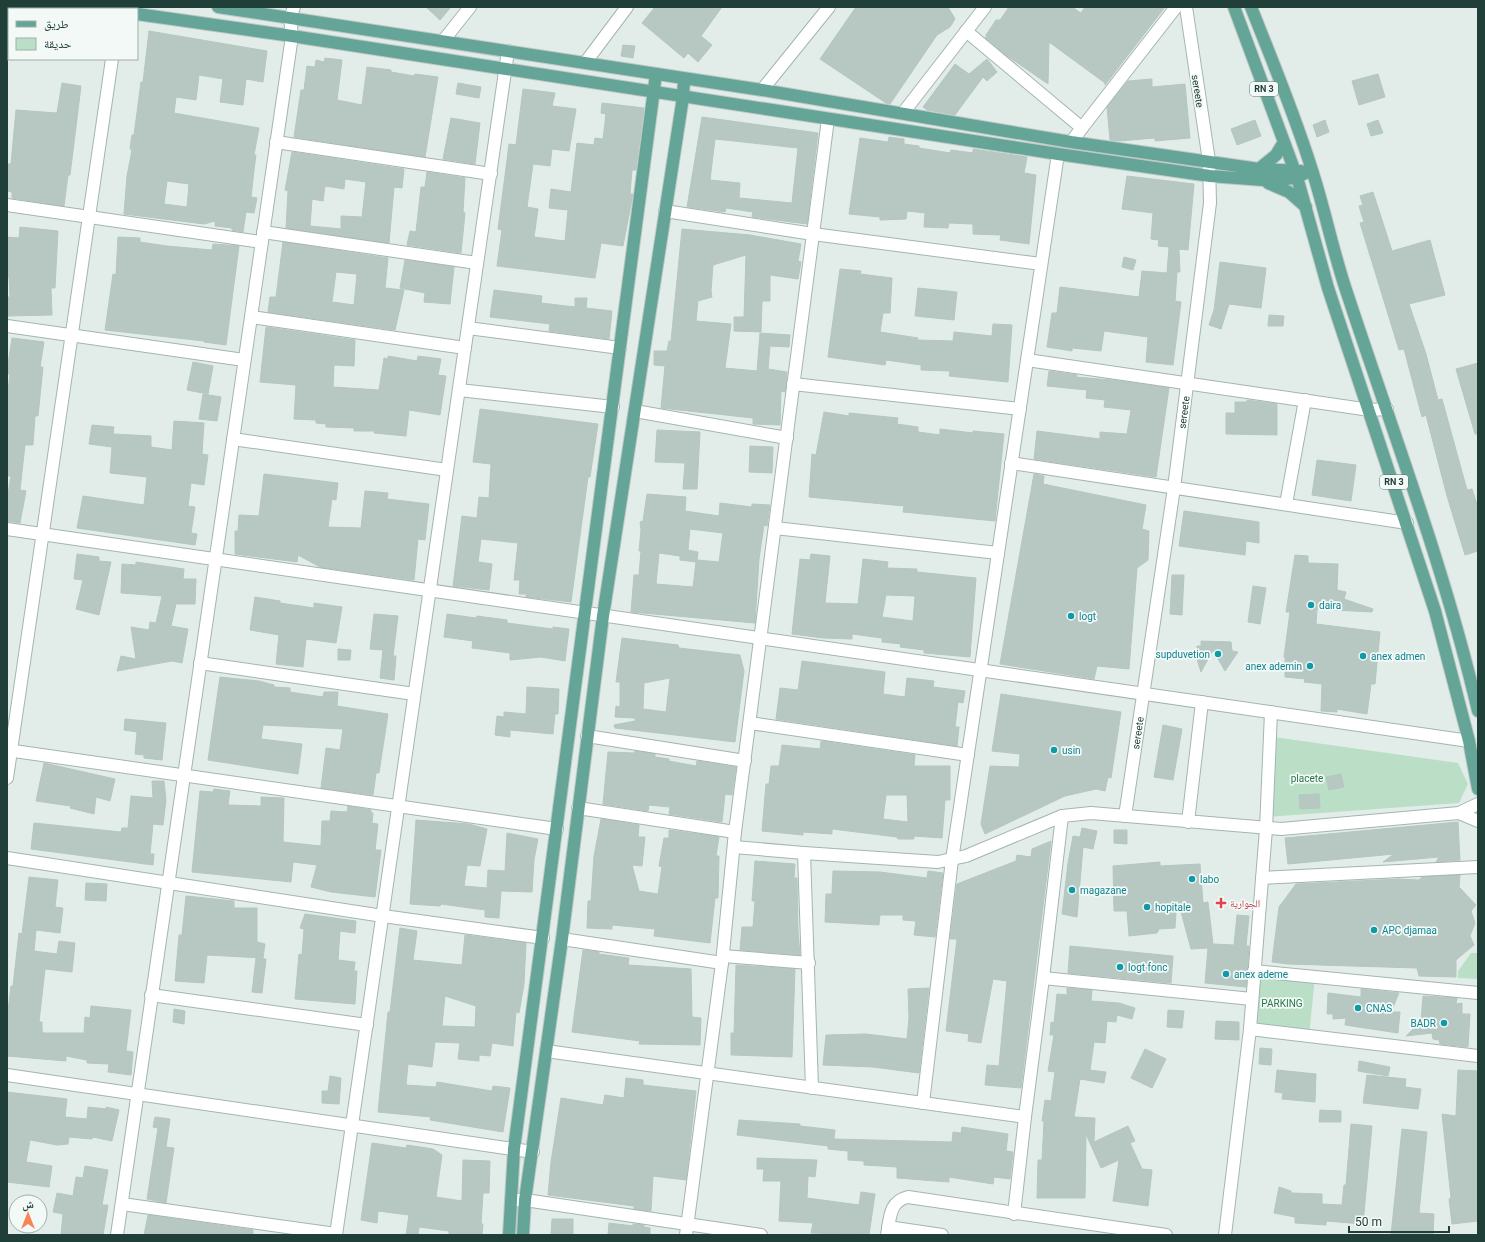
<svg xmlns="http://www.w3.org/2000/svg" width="1485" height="1242" font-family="Roboto,'Noto Naskh Arabic',sans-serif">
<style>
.green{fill:#badfc6}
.building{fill:#b7c8c2;stroke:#b4c7c0;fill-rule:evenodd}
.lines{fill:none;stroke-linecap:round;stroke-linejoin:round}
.minor-casing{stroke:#a4b5b1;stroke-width:14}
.major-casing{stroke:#c1c9c8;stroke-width:14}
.minor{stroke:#fff;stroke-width:12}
.major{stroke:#65a598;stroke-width:12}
.culture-dot{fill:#0f9aa8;stroke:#f3f9f7;stroke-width:1.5}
.health-dot{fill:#e0444e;stroke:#f3f9f7;stroke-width:1.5}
.labels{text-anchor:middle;stroke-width:3.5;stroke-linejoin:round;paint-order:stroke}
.shield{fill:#f3f9f7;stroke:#607772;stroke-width:1}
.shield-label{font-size:9px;font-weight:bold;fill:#213f39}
.street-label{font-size:10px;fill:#213f39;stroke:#f3f9f7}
.culture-label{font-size:10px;fill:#0d838f;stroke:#f3f9f7;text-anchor:start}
.park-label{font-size:10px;fill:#29784c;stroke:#f3f9f7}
.health-label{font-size:10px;fill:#be3a42;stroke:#f3f9f7;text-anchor:start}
</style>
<rect width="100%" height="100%" fill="#e2ede9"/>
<path class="green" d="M1274,737L1458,763L1468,784L1459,803L1266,817Z
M1471,953H1478V979L1458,978V971Z
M1255,972L1315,977L1309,1036L1252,1028Z"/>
<path class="building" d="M426,7H451L440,20Z
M655,7H722L701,36L712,45L698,62L688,53L684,58L642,23Z
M856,7H948L955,19L950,27L937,35L890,104L886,103L820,59Z
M1009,7H1072L1081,13L1085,7H1165L1105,85V83L1049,42L1048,84L1006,55L986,38V35L996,20H1000Z
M149,31L267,51L263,82L246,79L243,105L220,102L223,79L199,75L196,100L176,97L174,113L259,128L254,155H256L254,170L251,197L257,198L254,213L246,212L243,232L232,230V228L215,226V221L204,224L124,214L127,176L132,150L130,149L132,135H134L141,82H143ZM167,181L189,184L187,207L164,204Z
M623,45L635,46L633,58L621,56Z
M325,58L342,60L337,100L362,105L367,67L391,70V72L414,76L415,74L438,77L425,157L294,137L301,90H304L307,66L315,67L316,60L324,62Z
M987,59L997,72L987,81L983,77L955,115L927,110L923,107L955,64L969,74Z
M1378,74L1385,97L1359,105L1352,81Z
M1152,79V87L1185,84L1190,138L1155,141V138L1119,141L1110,140L1107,107L1128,81Z
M62,83L81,86L70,175H68L64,206L12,198V192L7,191V172L8,164H11L16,110L57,113Z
M458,83L481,87L479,98L456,94Z
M523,89L555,93L552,106L576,109L569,151L552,149L550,166L533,164L527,207L538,209L534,237L565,241L568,210L549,208L551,189L571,192L577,143L594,145L595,138L603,139L606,114L601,113L602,103L644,108L636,170H632L630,194H633L623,246L601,243L595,278L497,266L502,230L498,229L506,168L509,144L516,145Z
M702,117L818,133L807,224L752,217L753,212L726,208L725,212L687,207ZM715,139L798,148L792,203L739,198L740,183L710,180Z
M451,118L480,123L475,164L443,159Z
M1255,120L1261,136L1237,145L1231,129Z
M1325,120L1329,132L1317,137L1313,125Z
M1378,120L1383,133L1371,136L1367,124Z
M889,137L904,139V144L919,146V148L950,153L951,150L973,153V149L1027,157L1024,173L1036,175L1029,244L1000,240L1001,235L973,234V224L949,223L948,228L924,227L925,213L907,211L906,219L880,220V217L849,214L860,138L888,142Z
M292,152L404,169L402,188L394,187L389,243L286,228L288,191L285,190ZM345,179L366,182L362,217L341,216V229L310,226L312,199L323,201L325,186L344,189Z
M427,172L465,178L463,212L465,213L461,253L407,245L410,231L416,232L421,187H425Z
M1127,176L1194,184L1188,250L1179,249L1180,272H1177L1175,301L1181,302L1173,365L1146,362L1148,337L1104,331L1101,351L1072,348V351L1047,347L1052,313H1057L1060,287L1139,297L1142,271L1167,273L1169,247L1158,246L1159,240L1151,239L1153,213L1122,209Z
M1373,192L1392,251L1430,240L1445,295L1409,304L1426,354L1438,400L1442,399L1467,490L1472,489L1478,507V551L1465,555L1447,496L1426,415L1422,417L1404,349L1399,350L1360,223L1364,222L1359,206L1363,205L1360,196Z
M20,227L58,231L55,288H51L52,315L7,316V297H10L9,277H7V237L19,238Z
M682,229L750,235L801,244L798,261L801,262L798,279L770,275V301H762L761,332L734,331V317H744L746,255L713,265L711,291L712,297L698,301L696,321L731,324L725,368L757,371L760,333L790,335L789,347L770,346L768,369L787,372L785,392L781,391L780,425L753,424V418L661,408L665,366L654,365V351H667L669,341H671Z
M118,237L140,238V242L167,246L212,250L213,244L239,246L226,345L204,342V341L105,330L113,274L116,275Z
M283,242L388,258L385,288L404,290L395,330L268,312L270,297H276ZM336,272L357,274L354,305L332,302Z
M1124,257L1136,260L1133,270L1122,267Z
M405,260L454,267L450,304L424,302L425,293L400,288Z
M1220,262L1266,268L1261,308L1229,304L1221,329L1209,325L1214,310Z
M840,269L861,271L860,274L892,278L890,313H883L880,332L918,338L917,340L953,341L954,332L992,336L993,324L1012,325L1008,382L949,376L950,371L921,370V365L886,360L885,365L828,357Z
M918,288L957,292L954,320L915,316Z
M494,290L542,296L541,303L575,307V298H587L586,308L612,311L609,339L549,331L550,324L490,317Z
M1269,315L1284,316L1283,326H1268Z
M266,327L355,340L354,366L334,365L333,387L379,390L384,358L388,359V356L417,361L418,356L441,359L438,375L446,376L440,415L409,410L406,436L374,433L375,431H354V428L326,427V424L316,423V420L294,419L296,385L260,382Z
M12,338L44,342L40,367H43L38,416H35L33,445H25L20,490L26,491L20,523L7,521V500L11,476H7V399L10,374H7V371Z
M193,362L213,366L208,394L187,390Z
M1478,363V434H1475L1456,369Z
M1049,371L1077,375L1076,377L1112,380L1169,388L1156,477L1034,459L1037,431L1100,439V432L1127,434L1131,410L1104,407L1105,400L1086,398L1087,390L1047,386Z
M203,394L221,397L217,421L199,419Z
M1247,400L1277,404V435L1226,434V413H1235V402H1247Z
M480,409L598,424L590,477H588L571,602L526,597V594H519L520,580H514L518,543L481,539L478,562L492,564L489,590L453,586L462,516L477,518L479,497L489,498L491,464L473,462Z
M824,412L849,416V413L898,418L897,424L918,427V432L940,435V429L973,433V431L1004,434L995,521L903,512L904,506L809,497L812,454L816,455Z
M174,421L204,423L202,454L208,455L204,485L191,483L188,506L195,507L191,533L197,534L195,545L77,528L83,496L144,505L147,477L110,473L112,447L89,444L92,425L114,427L113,434L151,436V447L172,450Z
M657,430L700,432L697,489H683L685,463L655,462Z
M750,446L773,447L772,473L749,472Z
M1317,460L1356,465L1351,501L1312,495Z
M264,474L338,483L336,500L332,499L328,527L361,528L365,491L388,493L387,499L429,504L425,540L418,539L414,580L320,567L298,555L297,562L235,554V531H238L239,515L259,516Z
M1034,474L1044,476L1043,484L1146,505L1142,529L1149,531L1148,560L1137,568L1129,669L1097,666L1094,679L1000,664Z
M647,494L686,497L685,511L719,516L720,503L752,507V504L770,505L767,526L764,525L759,559L755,623L631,612L634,575H639L641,551H639L641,530L640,522L643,521ZM690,529L723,533L719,562L697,560L698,552L688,550ZM659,553L680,556V560L696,562L693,587L656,584Z
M1184,511L1259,522V543L1246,541L1245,555L1179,546Z
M77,554L99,557V561L111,562L99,615L76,609L83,580L74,579Z
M811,554L830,556L825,603L858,604L863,559L888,562L887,568L917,569V572L976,578L970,657L924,653V650L900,647L901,644L882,642V638L852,634V639L823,638L792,634L800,559L810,560ZM886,595L915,596L913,621L882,617Z
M1295,555L1308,556V563L1338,564L1337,590L1346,592L1344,599L1373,609L1372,612L1317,609L1316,624L1380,632L1375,684H1371L1367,714L1337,709V712L1321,711L1322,684L1304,682L1305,679L1285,677V657H1284L1290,612H1286Z
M136,562L184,569L183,579H196L195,604H176L171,626L188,629L182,663L172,661L117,671L121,656L136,659L131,627L149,630L150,622L156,623L162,596L121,593L122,564L136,565Z
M1172,575H1184L1182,615L1170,614Z
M1253,586L1266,588L1260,624L1248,622Z
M255,597L280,601V603L314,608V603L342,607L336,643L306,639L303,667L276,664L279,635L250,630Z
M374,614L398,616L393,656H396L394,680L380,678L383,650L370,649Z
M447,614L476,618L477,616L507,620V623L553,629V627L569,629L565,661L541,657L510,660V653L472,648L473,641L444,637Z
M622,638L678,645L679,648L740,655L744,671L735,742L615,728L614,725L635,721V718L615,717L616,706L620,707V682H616ZM670,678L666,712L643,709L644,683Z
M1201,641L1231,642L1232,651L1238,652L1225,671L1213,650L1201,672L1197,659V646H1201Z
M338,649L351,650L350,660H338Z
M802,661L885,672L883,694L905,697L907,678L934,681L933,687L965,691L963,703L958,702L955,727H959L957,746L776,719L780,688L798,690Z
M220,677L259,681L274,685V687L290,688V692L323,697L324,692H338L337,706L388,714L379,773H376L373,795L321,788L326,748L340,750L343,729L263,725L261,739L302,744L298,774L208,760Z
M527,687L559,689L558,714H555L553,734L510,730V737L495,735L497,716L504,717V712L526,714Z
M1001,694L1121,712L1111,778L1108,777L1105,791L1096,789L1065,796L985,834L981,824L990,766L1019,767L1020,754L992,751Z
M125,719L166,723L162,760L144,758V755L135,754L137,732L124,730Z
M1163,725L1182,729L1173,780L1154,777Z
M821,741L915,755L914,766H950V800H945L942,838L914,836V839H898L897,837L832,829V834L803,832V835L762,831L766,784H769L771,766H779L782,745L820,749ZM886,795H907L908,822L883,819Z
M635,751L655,754V757L669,759V761L696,766L697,761L736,767L732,795L725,794L722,822L669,814L670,807L649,805L648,811L603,804L608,752L634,753Z
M44,763L115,779L110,801L96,797L94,814L70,808L71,806L36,801Z
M1341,774L1344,787L1329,790L1326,777Z
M152,781H164L166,800L163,825L153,824L150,854H154L153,865L31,849L34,823L121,832L122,828H128L131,796L153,798Z
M214,789L230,791L228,805L261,806V797L284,798L283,842L321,846L322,821H330L331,811L347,812L348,806L371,810V813H373L372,823L378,824L375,850H381L375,897L331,892L311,887L317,865L293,862L291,882L192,872L200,791L213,792Z
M1319,794L1320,808L1300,809L1299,795Z
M601,819L639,825L638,837H645L642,866L632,865L639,891L658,894L662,867L659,866L664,838H669V830L719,837L716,856H719L718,898H715L710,943L654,936L655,929L612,925V929L587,928L588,901H591L594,856Z
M416,820L469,824L487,829L480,866L467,865L464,886L487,888L488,870L505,871L507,833L538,839L534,860L532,892L501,891L499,918L485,917V910L441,904L440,906L410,904Z
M1458,822L1460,860L1436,862L1439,857L1383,862L1394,854L1288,864L1285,838Z
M1082,828L1097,831L1093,849L1083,847L1077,917L1062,914L1068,863L1073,836L1080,837Z
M1114,830H1127V844L1114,843Z
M1051,841L1021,1088L985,1085L987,1065L999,1066L1007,981L993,979L981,1043L968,1041L969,1034L946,1031L957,939H950L957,884L1016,861L1017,855L1031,857L1032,849Z
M755,861L795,864L794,878H797L798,931L800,955L740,950L742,927H753L755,901H752Z
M1160,862V866L1200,864L1203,903L1208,902L1213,944L1234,945L1237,915L1249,916L1246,946H1249L1246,987L1205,983L1208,948L1191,949L1177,897L1175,928L1159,929L1157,933L1129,936L1127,911H1114L1113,866Z
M833,871L880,872L927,878L928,871L943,873L935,937L914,935L916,921L903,920V915H880L879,925L825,922L826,894H832Z
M1460,875L1459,887L1476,905L1471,911L1475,923L1470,936L1474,945L1456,960V977L1419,976L1417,968L1288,964L1272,962L1279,907L1296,884L1398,879L1419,880L1422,877Z
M29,877L58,880L55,907L63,908L60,933L36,930L34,951L57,954L59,941L75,943L72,972L45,969L39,1022H42V1031L44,1033H84L85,1017L90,1018L91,1006L131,1010L126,1051L133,1052L131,1075L108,1072L109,1064L87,1063V1060L66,1056V1061L7,1056L8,1011L11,986H13L19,933L22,934Z
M86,883L107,884L106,901L85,900Z
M186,896L234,901V908H257V942L265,944L263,958L207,955L204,983L175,981L179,935H182Z
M305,914L356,921L355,933L340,931L338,960L355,962L354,971H357L355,1004L295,999L299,954L302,955L304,929L300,928Z
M400,928L417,931L413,960L462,965L465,935L526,943L524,984L519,1013L516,1012L513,1046L492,1043L490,1056L479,1055V1061L458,1059L460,1043L435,1042L432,1067L408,1064L406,1085L436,1087L437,1082L492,1091L493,1086L510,1088L503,1132L430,1120L431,1117L378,1112L388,1012H390ZM445,996L476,1006L475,1027L442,1026Z
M1070,946L1173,956L1171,983L1068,973Z
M583,950L599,952V954L629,958L628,965L691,969L692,1017L701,1018L700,1045L639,1044L640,1041L572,1032Z
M256,958L266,959L262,993L252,992Z
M736,965L795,969L792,1057L731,1055V1033H734Z
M929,988L919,1073L873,1067L823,1065L826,1035L866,1034L907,1039L909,1018L908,989Z
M1067,988L1092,990L1091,1001L1119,1003L1135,1008L1132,1019L1117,1015L1116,1022L1107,1021L1105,1043L1094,1042L1090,1070L1106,1072L1104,1083L1080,1079L1074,1117L1095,1118L1094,1142L1128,1126L1135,1141L1130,1143L1142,1169L1152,1170L1148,1206L1113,1201L1119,1160L1101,1168L1086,1134L1085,1198H1037L1038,1160H1042L1044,1121H1042L1045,1100L1051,1101L1055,1072L1048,1071L1054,1035H1050L1051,1022L1054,1023L1057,994L1067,995Z
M1361,989L1399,993L1391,1012H1400L1398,1033L1345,1025L1346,1018L1333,1019V1014H1327L1328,993L1361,997Z
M1423,996L1457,998L1456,1004L1462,1003V1014H1470L1468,1047L1440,1044L1439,1040L1433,1039L1432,1033L1406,1036L1421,1021Z
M174,1009L185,1011L184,1024L173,1022Z
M1168,1010L1184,1011L1182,1028L1167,1027Z
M1216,1021L1239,1022V1040L1215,1039Z
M1260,1048L1272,1049L1271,1065L1259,1064Z
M1145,1049L1166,1059L1152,1088L1131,1078Z
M1359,1061L1390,1067L1388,1076L1358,1071Z
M1277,1070L1316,1074L1315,1102L1282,1099L1283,1093L1275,1092Z
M1458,1070L1478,1071V1221L1452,1224L1449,1199L1451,1198L1442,1114L1456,1116Z
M1367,1075L1406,1079L1405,1087L1421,1089L1418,1109L1363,1103Z
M330,1076L341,1078L339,1104L322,1103V1091H328Z
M626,1078L643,1080V1085L696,1091L686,1180L653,1176L651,1211L634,1209V1206L548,1195L551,1162L561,1098L603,1105L605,1095L624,1098Z
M7,1092L67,1099L65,1117L87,1119L88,1107L106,1109V1107L119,1110L112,1141L93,1137L92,1139L69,1137L68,1144L57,1145L30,1140L26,1162L52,1166L49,1187L7,1182Z
M1320,1110L1341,1111V1122H1319Z
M155,1117L170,1119L166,1147L174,1148L166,1203L147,1199L158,1128L153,1127Z
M739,1120L800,1124V1126L835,1130L834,1139L952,1142L953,1132L961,1133L962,1127L1008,1134L1006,1151L1013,1152L1010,1179L994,1177L993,1184L949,1177V1182L897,1178V1167L864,1165V1161L848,1160V1151L828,1149V1146L737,1135Z
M1351,1124L1372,1126L1363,1224L1326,1221V1225L1295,1223V1217L1274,1213L1279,1187L1291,1191V1193L1322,1194V1204L1342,1205L1344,1185H1346Z
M1402,1129L1427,1132L1419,1213L1434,1214L1433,1235H1391Z
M372,1143L406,1148L407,1145L433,1149L442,1155L436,1197L462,1201L463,1160L490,1161L489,1193H483L481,1224H483L482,1235H449V1231L419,1227L418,1235H406L409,1215L378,1211L377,1223L361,1220Z
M757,1158L817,1160L815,1177L808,1176L807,1198L859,1205L861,1192L875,1194L869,1235L811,1233L813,1223L779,1221L781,1181H763L764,1169H757Z
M85,1166L108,1170L102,1205H108L103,1235H61L63,1214L53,1212L57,1193L73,1196L76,1177L83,1178Z
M148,1215L253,1230V1235H144Z
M552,1219H573V1235H551Z
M609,1223L633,1226V1224L644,1225V1227L650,1228V1235H608Z"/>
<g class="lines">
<g class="minor-casing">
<g id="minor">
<path d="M119,9L120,7"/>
<path d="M966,31L1082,128"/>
<path d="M443,41L470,7"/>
<path d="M585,63L627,7"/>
<path d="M762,90L829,7"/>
<path d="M903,113L985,7"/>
<path d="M276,142L491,174"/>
<path d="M1071,142L1176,7"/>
<path d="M7,205L261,242"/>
<path d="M665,211L813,234L1041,264"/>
<path d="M263,232L477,263"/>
<path d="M251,317L465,348"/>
<path d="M7,326L244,360"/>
<path d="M468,328L620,348"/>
<path d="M1027,360L1370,410L1387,409"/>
<path d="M793,384L1020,409"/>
<path d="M459,390L613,407"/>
<path d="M635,411L787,438"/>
<path d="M233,439L447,470"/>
<path d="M1011,463L1407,523"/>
<path d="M1286,504L1305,400"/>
<path d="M775,528L998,553"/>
<path d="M7,529L1469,741"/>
<path d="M200,663L414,694"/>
<path d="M750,723L968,755"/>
<path d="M587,736L745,761"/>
<path d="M7,750L557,829"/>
<path d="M7,778L112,59"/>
<path d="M578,808L735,832"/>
<path d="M1459,813L1478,821"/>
<path id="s1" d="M1125,816L1174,488L1210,203L1209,161L1186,7"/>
<path d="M1188,822L1202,702"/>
<path d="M734,847L804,853L938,862L966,856L1062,816L1091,813L1281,829L1459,813L1478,804"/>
<path d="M804,853L812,1088"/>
<path d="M7,858L383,916L543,938"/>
<path d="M1262,878L1478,867"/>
<path d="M562,939L722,963"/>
<path d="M723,956L809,963"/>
<path d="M1254,971L1478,993"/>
<path d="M1043,978L1252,999"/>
<path d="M151,995L367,1025"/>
<path d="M1250,1029L1478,1056"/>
<path d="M546,1051L1025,1117L1043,978L1062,816"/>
<path d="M7,1075L533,1152"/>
<path d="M923,1103L952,860L1058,154"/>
<path d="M511,1200H525L761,1235"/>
<path d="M122,1204L336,1234"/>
<path d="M1014,1214L1025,1117"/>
<path d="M888,1227L942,1235"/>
<path d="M117,1235L292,36L290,18L294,7"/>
<path d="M336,1235L508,51"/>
<path d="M686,1235L722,963L735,832L828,119"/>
<path d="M887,1235C890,1219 889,1201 908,1197L1166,1235"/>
<path d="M1225,1235L1250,1029L1266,829L1271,712"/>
</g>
</g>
<g class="major-casing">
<path id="major" d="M87,7L101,9
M218,7L762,90L1071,142L1259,169L1301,171
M1234,7L1297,177L1328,288L1435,611L1469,741L1478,789
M1251,7C1272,60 1294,113 1311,167C1325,209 1333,253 1348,296C1393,433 1445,569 1478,711
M137,14L292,36L1058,154L1210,176L1276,181L1297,177L1312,170
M1259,169L1276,155L1284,142
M1268,183L1289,192L1306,207
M509,1235L514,1149L656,74
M523,1235L525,1200L562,939L603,616L683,97L684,79"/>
</g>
<use href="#minor" class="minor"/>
<use href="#major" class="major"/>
</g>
<g class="culture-dot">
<circle cx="1311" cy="605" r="4"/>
<circle cx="1071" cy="616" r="4"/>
<circle cx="1218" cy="654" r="4"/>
<circle cx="1363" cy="656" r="4"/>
<circle cx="1310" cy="666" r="4"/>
<circle cx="1054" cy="750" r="4"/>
<circle cx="1192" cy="879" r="4"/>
<circle cx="1072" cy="890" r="4"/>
<circle cx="1147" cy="907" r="4"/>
<circle cx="1374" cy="930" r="4"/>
<circle cx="1120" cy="967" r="4"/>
<circle cx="1226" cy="974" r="4"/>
<circle cx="1358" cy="1008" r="4"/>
<circle cx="1444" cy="1023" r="4"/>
</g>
<path class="health-dot" d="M1219 897h4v4h4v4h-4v4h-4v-4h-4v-4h4z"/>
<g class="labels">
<g class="shield">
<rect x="1250" y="82" width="28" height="14" rx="3"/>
<rect x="1380" y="475" width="28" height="14" rx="3"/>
</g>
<g class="shield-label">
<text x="1264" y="92">RN 3</text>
<text x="1394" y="485">RN 3</text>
</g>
<g class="street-label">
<text transform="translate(1198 91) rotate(81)" y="4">sereete</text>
<text dy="4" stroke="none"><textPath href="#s1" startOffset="408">sereete</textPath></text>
<text dy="4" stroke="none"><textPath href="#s1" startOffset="84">sereete</textPath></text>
</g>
<g class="culture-label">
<text x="1319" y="609">daira</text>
<text x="1079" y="620">logt</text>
<text x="1210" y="658" text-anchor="end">supduvetion</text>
<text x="1371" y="660">anex admen</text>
<text x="1302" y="670" text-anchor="end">anex ademin</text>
<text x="1062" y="754">usin</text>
<text x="1200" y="883">labo</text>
<text x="1080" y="894">magazane</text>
<text x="1155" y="911">hopitale</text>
<text x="1382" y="934">APC djamaa</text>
<text x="1128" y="971">logt fonc</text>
<text x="1234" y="978">anex ademe</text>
<text x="1366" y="1012">CNAS</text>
<text x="1436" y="1027" text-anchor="end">BADR</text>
</g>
<g class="park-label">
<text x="1307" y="782">placete</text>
<text x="1282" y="1007">PARKING</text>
</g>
<g class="health-label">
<text x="1230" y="907">الجوارية</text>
</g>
</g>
<rect width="1485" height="1242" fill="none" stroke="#213f39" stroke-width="16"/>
<rect x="8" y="8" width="130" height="52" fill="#f3f9f7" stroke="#9fafab"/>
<rect x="16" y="21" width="20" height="6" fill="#65a598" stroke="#9fafab"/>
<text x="44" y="28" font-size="12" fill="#213f39">طريق</text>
<rect x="16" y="38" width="20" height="12" fill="#badfc6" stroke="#9fafab"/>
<text x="44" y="48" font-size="12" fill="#213f39">حديقة</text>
<g transform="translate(28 1214)"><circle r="19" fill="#f3f9f7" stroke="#9fafab"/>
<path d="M0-3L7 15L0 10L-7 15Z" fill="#f88555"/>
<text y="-6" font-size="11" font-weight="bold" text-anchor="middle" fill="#213f39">ش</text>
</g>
<path d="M1349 1226v6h100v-6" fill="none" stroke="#213f39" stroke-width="2"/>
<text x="1355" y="1226" font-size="12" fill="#213f39" stroke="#f3f9f7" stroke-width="3" paint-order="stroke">50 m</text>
</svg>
